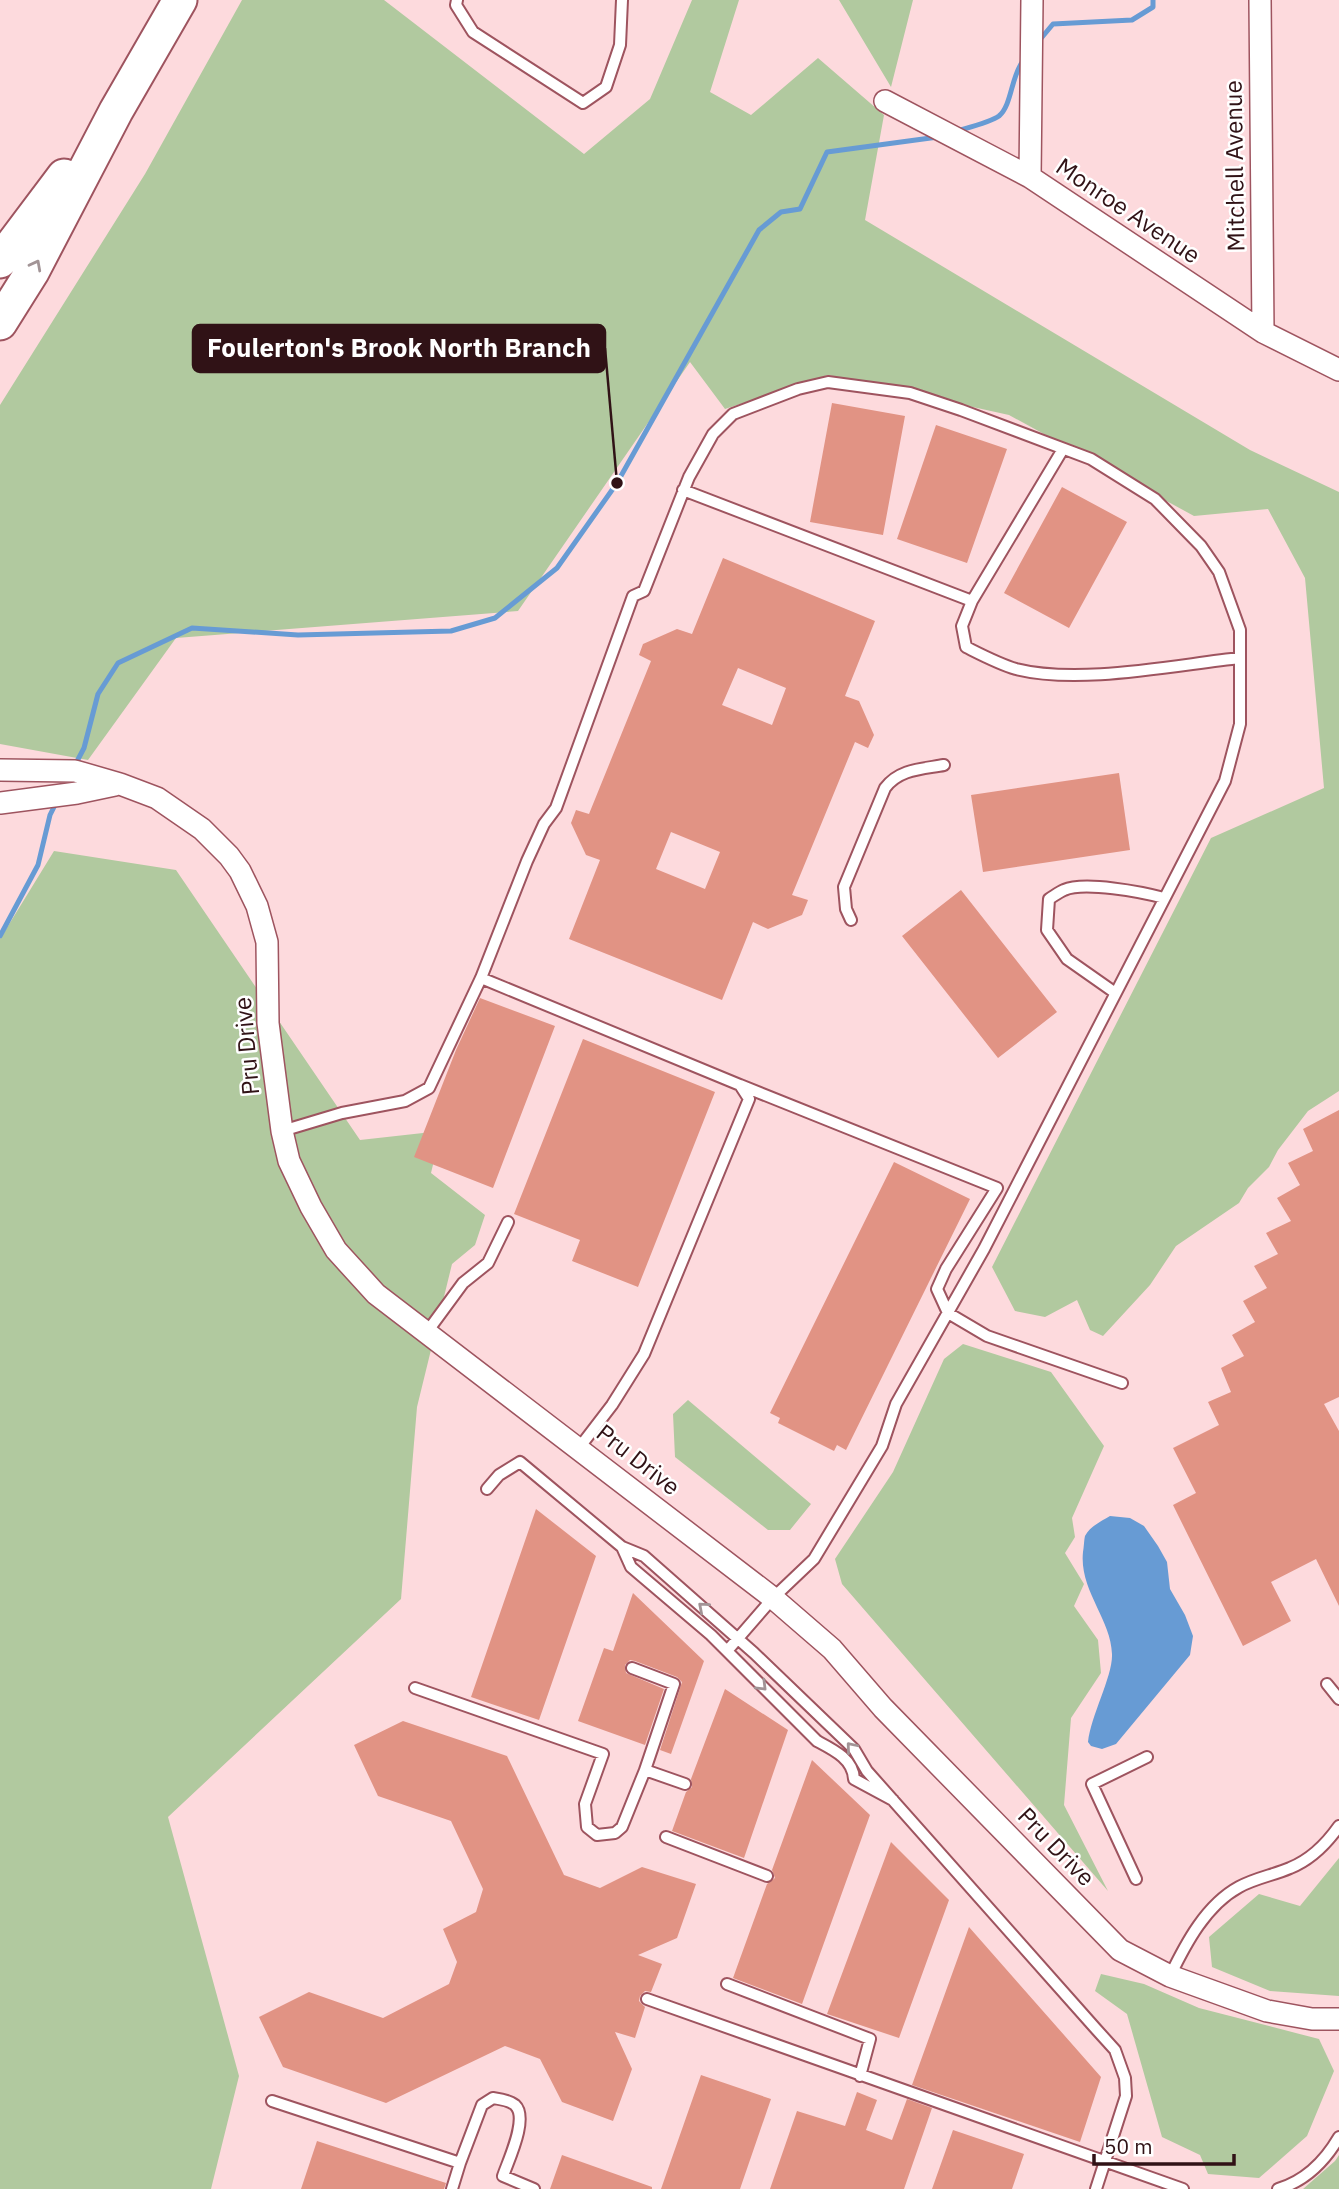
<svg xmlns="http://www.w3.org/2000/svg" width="1339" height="2189" font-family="'IBM Plex Sans',sans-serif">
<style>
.green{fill:#b1c99f}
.water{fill:#679bd4}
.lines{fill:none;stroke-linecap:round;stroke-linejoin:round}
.stream{stroke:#679bd4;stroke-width:5}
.building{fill:#e19384;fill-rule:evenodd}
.service-casing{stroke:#9e545f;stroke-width:14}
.minor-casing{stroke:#9e545f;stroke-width:24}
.primary-casing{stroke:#9e545f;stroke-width:37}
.service{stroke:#fff;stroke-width:10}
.minor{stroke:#fff;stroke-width:21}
.primary{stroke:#fff;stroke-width:33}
.oneway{stroke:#a29496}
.labels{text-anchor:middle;stroke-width:5;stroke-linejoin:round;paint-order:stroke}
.street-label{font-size:24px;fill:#301216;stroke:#fff}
.leader{fill:none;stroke:#301216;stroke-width:2.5}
.callout-dot{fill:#301216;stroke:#fff;stroke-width:2.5}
.callout{fill:#301216;stroke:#301216;stroke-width:2.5}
.callout-label{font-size:26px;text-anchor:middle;font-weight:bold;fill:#fff}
</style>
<rect width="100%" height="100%" fill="#fddadd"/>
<path class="green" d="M242,0H384L584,154L650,99L692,0H739L710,92L751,115L818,58L884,115L865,220L1250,450L1339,492V1091L1308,1111L1278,1150L1269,1167L1248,1188L1239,1203L1176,1246L1150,1285L1103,1336L1090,1330L1077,1300L1045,1317L1015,1311L992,1267L1211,838L1324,788L1305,578L1268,509L1194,516L1009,415L828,375L725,409L690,362L518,611L176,638L88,760L0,744V405L145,174Z
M839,0H913L891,87Z
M54,851L176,870L360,1140L441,1131L431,1173L485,1215L475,1245L452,1264L417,1407L401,1599L168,1817L239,2076L211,2189H0V939Z
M963,1344L1051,1372L1104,1446L1072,1518L1075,1537L1065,1553L1084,1584L1074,1606L1098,1640L1101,1673L1071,1718L1064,1805L1108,1891L842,1584L835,1559L893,1472L944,1359Z
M688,1400L811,1504L790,1530H768L675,1457L673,1414Z
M1339,1858V1996L1270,1991L1212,1967L1209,1937L1259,1894L1300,1906Z
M1101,1974L1144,1984L1199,2008L1319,2039L1334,2071L1307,2136L1259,2178L1208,2174L1200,2155L1162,2137L1127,2014L1095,1991Z
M1339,2155V2189H1303L1335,2161Z"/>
<path class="water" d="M1110,1516L1130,1518L1144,1526L1158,1546L1167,1562L1170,1589L1185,1615L1193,1636L1190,1655L1116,1744L1102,1749L1091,1746L1088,1742C1091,1715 1113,1676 1112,1654C1111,1619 1079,1590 1083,1552C1084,1547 1084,1540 1085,1536C1090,1526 1102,1521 1110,1516Z"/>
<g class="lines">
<path class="stream" d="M1038,42L1053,24L1132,20L1153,7V0
M957,131C967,128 991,122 999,116C1012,105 1011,76 1023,61
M74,767L84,748L98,694L118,663L192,628L298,635L451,631L495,618L557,568L617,483L759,230L781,212L800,209L827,152L938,137
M0,936L38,865L50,815L57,801"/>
</g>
<path class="building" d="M832,403L905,416L883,535L810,522Z
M936,425L1007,449L967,563L897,539Z
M1062,487L1127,522L1069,628L1004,593Z
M723,558L875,621L845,696L859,701L874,735L868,748L855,742L792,895L808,900L802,915L768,929L753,922L722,1000L569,939L600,860L586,855L571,823L576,810L589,814L651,661L639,655L643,644L677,629L692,634ZM738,668L786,688L772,725L722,705ZM671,832L720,852L705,889L656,869Z
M1119,773L1130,850L983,872L971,795Z
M961,890L1057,1012L998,1058L902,936Z
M480,998L555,1026L493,1188L414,1157L456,1050Z
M583,1039L715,1092L638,1287L572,1261L580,1240L514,1214Z
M1339,1110V1397L1324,1404L1339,1431V1606L1316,1559L1271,1582L1291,1621L1243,1646L1173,1505L1196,1493L1173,1448L1219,1425L1208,1402L1231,1392L1221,1368L1244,1356L1232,1335L1255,1322L1243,1301L1267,1288L1254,1266L1278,1254L1266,1233L1291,1221L1277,1198L1300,1185L1288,1163L1313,1151L1303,1129Z
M894,1162L970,1199L846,1450L837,1445L834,1451L778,1423L780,1418L770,1413Z
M536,1509L596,1556L539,1720L471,1697Z
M633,1593L704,1661L671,1754L660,1750L682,1682L677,1677L635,1661L630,1660L625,1665L626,1673L664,1689L645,1745L578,1721L604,1648L613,1651Z
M725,1689L788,1730L744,1858L672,1831L686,1792L692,1787L691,1779Z
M403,1721L507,1756L564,1875L600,1888L642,1867L696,1884L677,1938L638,1955L662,1964L651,1992L645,1991L640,1996L639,2001L645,2007L635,2038L615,2032L632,2069L613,2121L562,2102L540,2059L505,2046L386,2103L283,2067L259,2017L309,1992L383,2018L449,1984L457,1962L443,1929L476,1912L483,1889L451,1821L378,1796L354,1745Z
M812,1760L870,1815L802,2004L733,1978L767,1884L775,1878L772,1870Z
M891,1842L949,1900L899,2038L827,2014Z
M969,1927L1101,2077L1080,2142L912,2085Z
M701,2075L771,2099L740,2189H661Z
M857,2092L877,2100L866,2130L892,2140L907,2099L932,2108L904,2189H770L797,2111L845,2126Z
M953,2130L1024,2154L1012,2189H932Z
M317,2141L446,2183L444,2189H301Z
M562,2155L652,2187V2189H550Z"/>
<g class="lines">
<g class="service-casing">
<path id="service" d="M457,0L456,5L473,32L583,103L606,87L620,45L622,0
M683,490L972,601L962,626L966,647C982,655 999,664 1016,669C1080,685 1174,665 1240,658
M972,601L1063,449
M851,920L846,909L844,887L885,788C899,769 922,769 944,765
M481,978L740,1085L749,1099L644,1354L612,1405L579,1448
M1114,992L1067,959L1047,930L1049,899C1054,896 1059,892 1064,890C1084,881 1142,892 1164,898
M740,1085L997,1188L946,1269L937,1289L948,1313L987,1336L1122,1383
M282,1131L342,1113L405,1101L429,1088L481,978L527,861L544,824L556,808L633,596L644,591L689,477L713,434L733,414L798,389L828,382L910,393L961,410L1091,459L1155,499L1201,546L1219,572L1240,630V724L1225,781L984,1249L896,1404L882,1446L814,1559L773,1598L727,1651
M427,1332L463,1283L488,1263L508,1222
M487,1489L499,1475L520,1462L622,1547
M632,1668L674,1684L645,1770L685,1784
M1327,1684L1339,1699
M415,1688L603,1754L585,1804L587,1827L597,1835L615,1833L622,1827L645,1770
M893,1800L854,1779C853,1759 834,1750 817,1741L711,1635L631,1567L622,1547L644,1556L754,1653L854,1749L867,1771L1096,2029L1115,2050L1125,2078L1126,2096L1096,2189
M666,1837L767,1876
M1136,1879L1092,1784L1147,1757
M1170,1976C1186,1943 1206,1905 1239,1887C1255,1878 1274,1875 1290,1868C1310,1860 1327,1843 1339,1826
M727,1984L870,2039L860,2076
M647,1999L1183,2189
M272,2101L460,2163L482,2105L493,2098C500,2099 509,2100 515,2105C529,2118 508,2161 503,2176L534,2189
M452,2189L460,2163
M1278,2189C1305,2181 1325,2161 1339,2137"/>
</g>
<g class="minor-casing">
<path id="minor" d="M1260,0L1263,332
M885,101L1030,177L1263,332L1339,370
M1030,177L1032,0
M0,770L75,771L120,784L157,798L202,829L229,856L240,871L257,906L267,942L268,1023L282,1131L289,1161L311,1207L336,1250L376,1294L773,1598L832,1649L883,1708L1120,1950L1170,1976L1267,2011L1312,2019H1339
M0,803L77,793L115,785"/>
</g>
<g class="primary-casing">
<path id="primary" d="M0,261L64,176
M0,323L32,272L116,111L180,0"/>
</g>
<use href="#service" class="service"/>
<use href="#minor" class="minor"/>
<use href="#primary" class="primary"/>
</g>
<defs><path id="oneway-chevron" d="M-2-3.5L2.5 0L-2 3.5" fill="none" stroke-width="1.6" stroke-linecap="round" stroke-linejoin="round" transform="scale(1.75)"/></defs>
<g class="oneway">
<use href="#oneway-chevron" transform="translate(36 265) rotate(-62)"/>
<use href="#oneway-chevron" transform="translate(703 1607) rotate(-139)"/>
<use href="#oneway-chevron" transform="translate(762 1686) rotate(45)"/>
<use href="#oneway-chevron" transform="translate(851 1747) rotate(-130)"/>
</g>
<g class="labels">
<g class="street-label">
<text transform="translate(1235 166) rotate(-91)" y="8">Mitchell Avenue</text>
<text transform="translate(1128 211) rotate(34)" y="8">Monroe Avenue</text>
<text transform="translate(247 1046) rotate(-95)" y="8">Pru Drive</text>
<text transform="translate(638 1460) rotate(38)" y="8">Pru Drive</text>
<text transform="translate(1056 1847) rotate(46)" y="8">Pru Drive</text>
</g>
</g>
<path class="leader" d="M617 483L605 348"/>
<circle class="callout-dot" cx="617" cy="483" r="7"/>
<rect class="callout" x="193" y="325" width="412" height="47" rx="7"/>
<g class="callout-label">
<text x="399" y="357">Foulerton's Brook North Branch</text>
</g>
<path d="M1094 2154v10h140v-10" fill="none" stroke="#301216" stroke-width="3.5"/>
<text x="1104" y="2154" font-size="21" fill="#301216" stroke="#ffffff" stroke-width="5" paint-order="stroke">50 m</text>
</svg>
